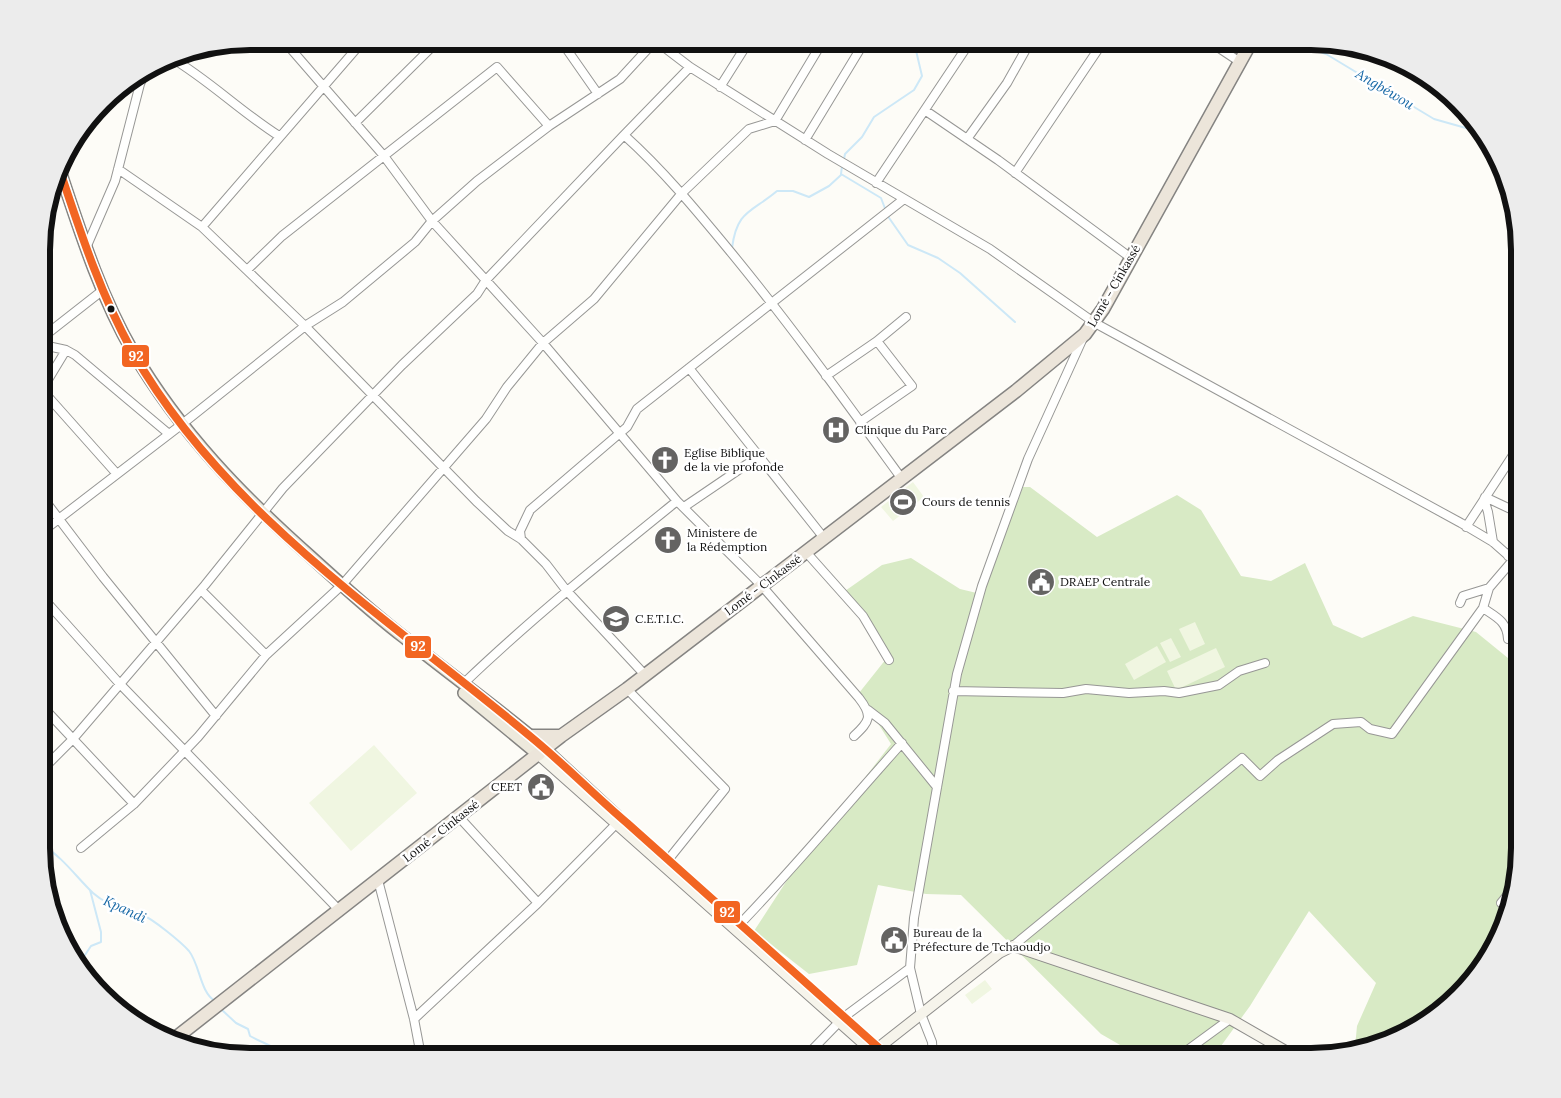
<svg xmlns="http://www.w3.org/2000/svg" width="1561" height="1098" font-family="Lora,serif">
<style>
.forest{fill:#d8eac5}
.pitch{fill:#f0f6e1}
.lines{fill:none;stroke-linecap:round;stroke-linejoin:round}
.stream{stroke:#cde8f7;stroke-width:2}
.minor-casing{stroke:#979795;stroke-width:10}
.secondary-casing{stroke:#8e8d8b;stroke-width:12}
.primary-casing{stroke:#858482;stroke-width:14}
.trunk-casing{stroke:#858482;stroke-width:15}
.minor{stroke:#fffffe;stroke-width:8}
.secondary{stroke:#f6f4eb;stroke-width:10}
.primary{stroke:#ede9dc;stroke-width:11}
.trunk{stroke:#ece5da;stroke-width:12}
.bus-1-casing{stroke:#fff;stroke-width:11}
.bus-1{stroke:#f26522;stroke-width:8}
.bus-dot{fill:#111;stroke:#fff;stroke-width:2}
.labels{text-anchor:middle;stroke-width:5;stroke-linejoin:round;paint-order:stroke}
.street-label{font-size:12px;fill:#111;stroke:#fff}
.poi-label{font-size:12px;fill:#111;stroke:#fff;text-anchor:start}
.water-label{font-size:14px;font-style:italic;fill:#1768a6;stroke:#fff}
.rim{fill:none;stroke:#111;stroke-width:6}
.line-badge{stroke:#fff;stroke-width:2}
.badge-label{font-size:14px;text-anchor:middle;font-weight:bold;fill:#fff}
</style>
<rect width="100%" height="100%" fill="#fdfcf7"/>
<path class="forest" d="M1023,487H1030L1097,537L1177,495L1201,510L1241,576L1271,581L1305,563L1333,625L1362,638L1413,616L1476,632L1519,667V862L1509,916L1477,975L1404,1035L1355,1047L1357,1026L1376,983L1309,911L1250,1006L1213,1057H1141L1101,1034L961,895L926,894L878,885L857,965L809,974L754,931L795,868L891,744L859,693L890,654L845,591L882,565L911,558L960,589L981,594Z"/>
<path class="pitch" d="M913,482L924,497L893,521L881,507Z
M1195,622L1205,644L1190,651L1179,629Z
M1171,638L1181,657L1170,662L1160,643Z
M1157,646L1166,662L1134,680L1125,664Z
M1216,648L1225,667L1176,690L1167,671Z
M374,745L417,793L351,851L309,803Z
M985,980L992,989L972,1004L965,995Z"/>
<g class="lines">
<path class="stream" d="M1293,42L1326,54L1434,119L1480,132
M844,159L845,154L862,137L874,117L914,90L922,76L914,42
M842,166L841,174L881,198L886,211
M887,215L908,245L938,258L960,273L1015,322
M732,248C737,210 751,213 777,191H793L809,197L829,186L841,175
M43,846C62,856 77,878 93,893C107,906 124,907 141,914C153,919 181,942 189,951C200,965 200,992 215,1001
M79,964L91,946L101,942V932L90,890
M222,1010L236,1023L248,1029L250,1036C262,1043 275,1046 286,1056"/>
<g class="minor-casing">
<path id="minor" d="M284,41L384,156L432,221L543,343L677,501L762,586L859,698C873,716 870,721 854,736
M561,41L598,94
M656,41L690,67L828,154L990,249L1095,323L1461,523L1493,542L1519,565
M1210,42L1240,62
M170,57C209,80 241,112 279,136
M690,67L624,135C663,170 696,210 729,250C790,324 846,402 902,479
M720,87L749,41
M926,111L998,160L1131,258
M355,123L438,41
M967,139L1007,83L1030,42
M805,140L865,41
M118,169L202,227L305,326L476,501L508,531L521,539L546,564L566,590L645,675
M1015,173L1103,42
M876,183L970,42
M202,227L363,41
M86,248L115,181L140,84L145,72
M247,270L282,236L497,67L549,126
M43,337L103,290
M43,345L66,350L75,355L169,434
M689,368L824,538
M826,376L877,341L906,317
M43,388L66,350
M43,391L116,473
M860,422L912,386L877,341
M1485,497L1519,513
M43,498L103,577L216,716
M1484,499L1488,512L1493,542
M684,507L759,456
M1466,527L1519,446
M43,531L181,425L305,326L343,302L415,242L432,221L477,181L549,126L620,79L655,41
M521,539L520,531L530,510L627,427L637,409L904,199
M806,552L863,616L889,660
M1508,556L1519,542
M201,590L266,655
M43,598L119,683L339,910
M1460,603L1463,596L1489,588
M1483,608C1496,617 1507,621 1508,639
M464,683C532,618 604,560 677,501
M627,689L725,789L668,860
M953,691L1063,693L1086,689L1129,693L1164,691L1179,693L1219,685L1239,671L1265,663
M43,707L134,804
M868,710L885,723L937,787
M43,769L73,739L205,585L283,488L402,365L477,294L486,280L624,135
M81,848L134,804L198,737L266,655L342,585L486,419L507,387L543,343L594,299L682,193L749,129L775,121L823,41
M378,880L414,1019L421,1056
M538,903L621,819
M1501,903L1514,887
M740,924C796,866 848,803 902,743
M1013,946L1242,758L1260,776L1278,760L1333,724L1361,722L1370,729L1392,734L1483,608L1489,588L1513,560
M910,968L921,1014L932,1042L933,1056
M414,1019L538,903L459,817
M335,1056L336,1050L393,1056
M447,1056H450
M805,1057L844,1017L910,968L914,918L957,674L982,586L1028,459L1083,338
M1178,1057L1230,1019"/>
</g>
<g class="secondary-casing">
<path id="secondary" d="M546,749L617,815
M539,755L873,1052L999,953L1013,946L1230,1019L1296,1057"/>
</g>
<g class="primary-casing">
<path id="primary" d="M59,168C80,231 100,295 133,352C180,432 242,496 311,557C342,585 372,613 405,638C452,676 500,710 546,749
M464,693L539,755"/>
</g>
<g class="trunk-casing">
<path id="trunk" d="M530,736H561
M173,1040L561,736L627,689L1016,391L1085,334L1103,309L1251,42"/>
</g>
<use href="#minor" class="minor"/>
<use href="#secondary" class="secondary"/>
<use href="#primary" class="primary"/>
<use href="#trunk" class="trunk"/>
<g class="bus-1-casing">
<path id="bus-1" d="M59,168C80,231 100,293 132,351C225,515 390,619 531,737C564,764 594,795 627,823C711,898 795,973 879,1048"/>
</g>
<use href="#bus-1" class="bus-1"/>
</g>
<defs>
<g id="hospital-disc" transform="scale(1.4375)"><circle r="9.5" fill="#646362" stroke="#fff"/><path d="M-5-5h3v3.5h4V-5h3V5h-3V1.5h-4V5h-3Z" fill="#fff"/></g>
<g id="church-disc" transform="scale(1.4375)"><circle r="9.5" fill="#646362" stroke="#fff"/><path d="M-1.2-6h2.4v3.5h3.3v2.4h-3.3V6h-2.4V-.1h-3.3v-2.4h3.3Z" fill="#fff"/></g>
<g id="stadium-disc" transform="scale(1.4375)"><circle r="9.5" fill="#646362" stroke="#fff"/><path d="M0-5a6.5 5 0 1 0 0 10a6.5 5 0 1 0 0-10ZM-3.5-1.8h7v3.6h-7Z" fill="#fff"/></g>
<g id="civic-disc" transform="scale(1.4375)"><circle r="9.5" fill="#646362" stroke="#fff"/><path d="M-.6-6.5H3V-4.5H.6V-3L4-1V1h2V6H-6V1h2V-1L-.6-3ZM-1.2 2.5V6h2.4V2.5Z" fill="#fff"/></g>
<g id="university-disc" transform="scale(1.4375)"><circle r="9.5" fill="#646362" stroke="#fff"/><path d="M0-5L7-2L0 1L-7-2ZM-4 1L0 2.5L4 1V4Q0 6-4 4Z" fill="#fff"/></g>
</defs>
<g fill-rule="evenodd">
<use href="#hospital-disc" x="836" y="430"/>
<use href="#church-disc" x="665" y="460"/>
<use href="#stadium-disc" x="903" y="502"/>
<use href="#church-disc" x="668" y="540"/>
<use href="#civic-disc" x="1041" y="582"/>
<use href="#university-disc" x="616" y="619"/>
<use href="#civic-disc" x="541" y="787"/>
<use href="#civic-disc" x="894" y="940"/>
</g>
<circle class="bus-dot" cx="111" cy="309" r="4.5"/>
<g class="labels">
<g class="street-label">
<text transform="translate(1114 286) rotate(-60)" y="4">Lomé - Cinkassé</text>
<text transform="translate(763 585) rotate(-37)" y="4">Lomé - Cinkassé</text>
<text transform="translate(441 831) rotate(-38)" y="4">Lomé - Cinkassé</text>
</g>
<g class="poi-label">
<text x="855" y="434">Clinique du Parc</text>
<text x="684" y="457">Eglise Biblique<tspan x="684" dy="14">de la vie profonde</tspan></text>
<text x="922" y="506">Cours de tennis</text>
<text x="687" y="537">Ministere de<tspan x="687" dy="14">la Rédemption</tspan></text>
<text x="1060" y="586">DRAEP Centrale</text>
<text x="635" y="623">C.E.T.I.C.</text>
<text x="522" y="791" text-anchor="end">CEET</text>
<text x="913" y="937">Bureau de la<tspan x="913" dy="14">Préfecture de Tchaoudjo</tspan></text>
</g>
<g class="water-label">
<text transform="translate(1385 89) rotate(31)" y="5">Angbéwou</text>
<text transform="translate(125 909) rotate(25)" y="5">Kpandi</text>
</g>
</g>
<path d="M0 0H1561V1098H0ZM250 50H1311A200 200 0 0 1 1511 250V848A200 200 0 0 1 1311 1048H250A200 200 0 0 1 50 848V250A200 200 0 0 1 250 50Z" fill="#ececec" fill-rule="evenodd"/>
<path class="rim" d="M250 50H1311A200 200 0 0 1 1511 250V848A200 200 0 0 1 1311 1048H250A200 200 0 0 1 50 848V250A200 200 0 0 1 250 50Z"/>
<g class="line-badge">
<rect x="121" y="344" width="29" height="24" rx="5" fill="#f26522"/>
<rect x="404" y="635" width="28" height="24" rx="5" fill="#f26522"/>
<rect x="713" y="900" width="28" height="24" rx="5" fill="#f26522"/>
</g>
<g class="badge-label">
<text x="136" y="361">92</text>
<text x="418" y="651">92</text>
<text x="727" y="917">92</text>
</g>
</svg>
